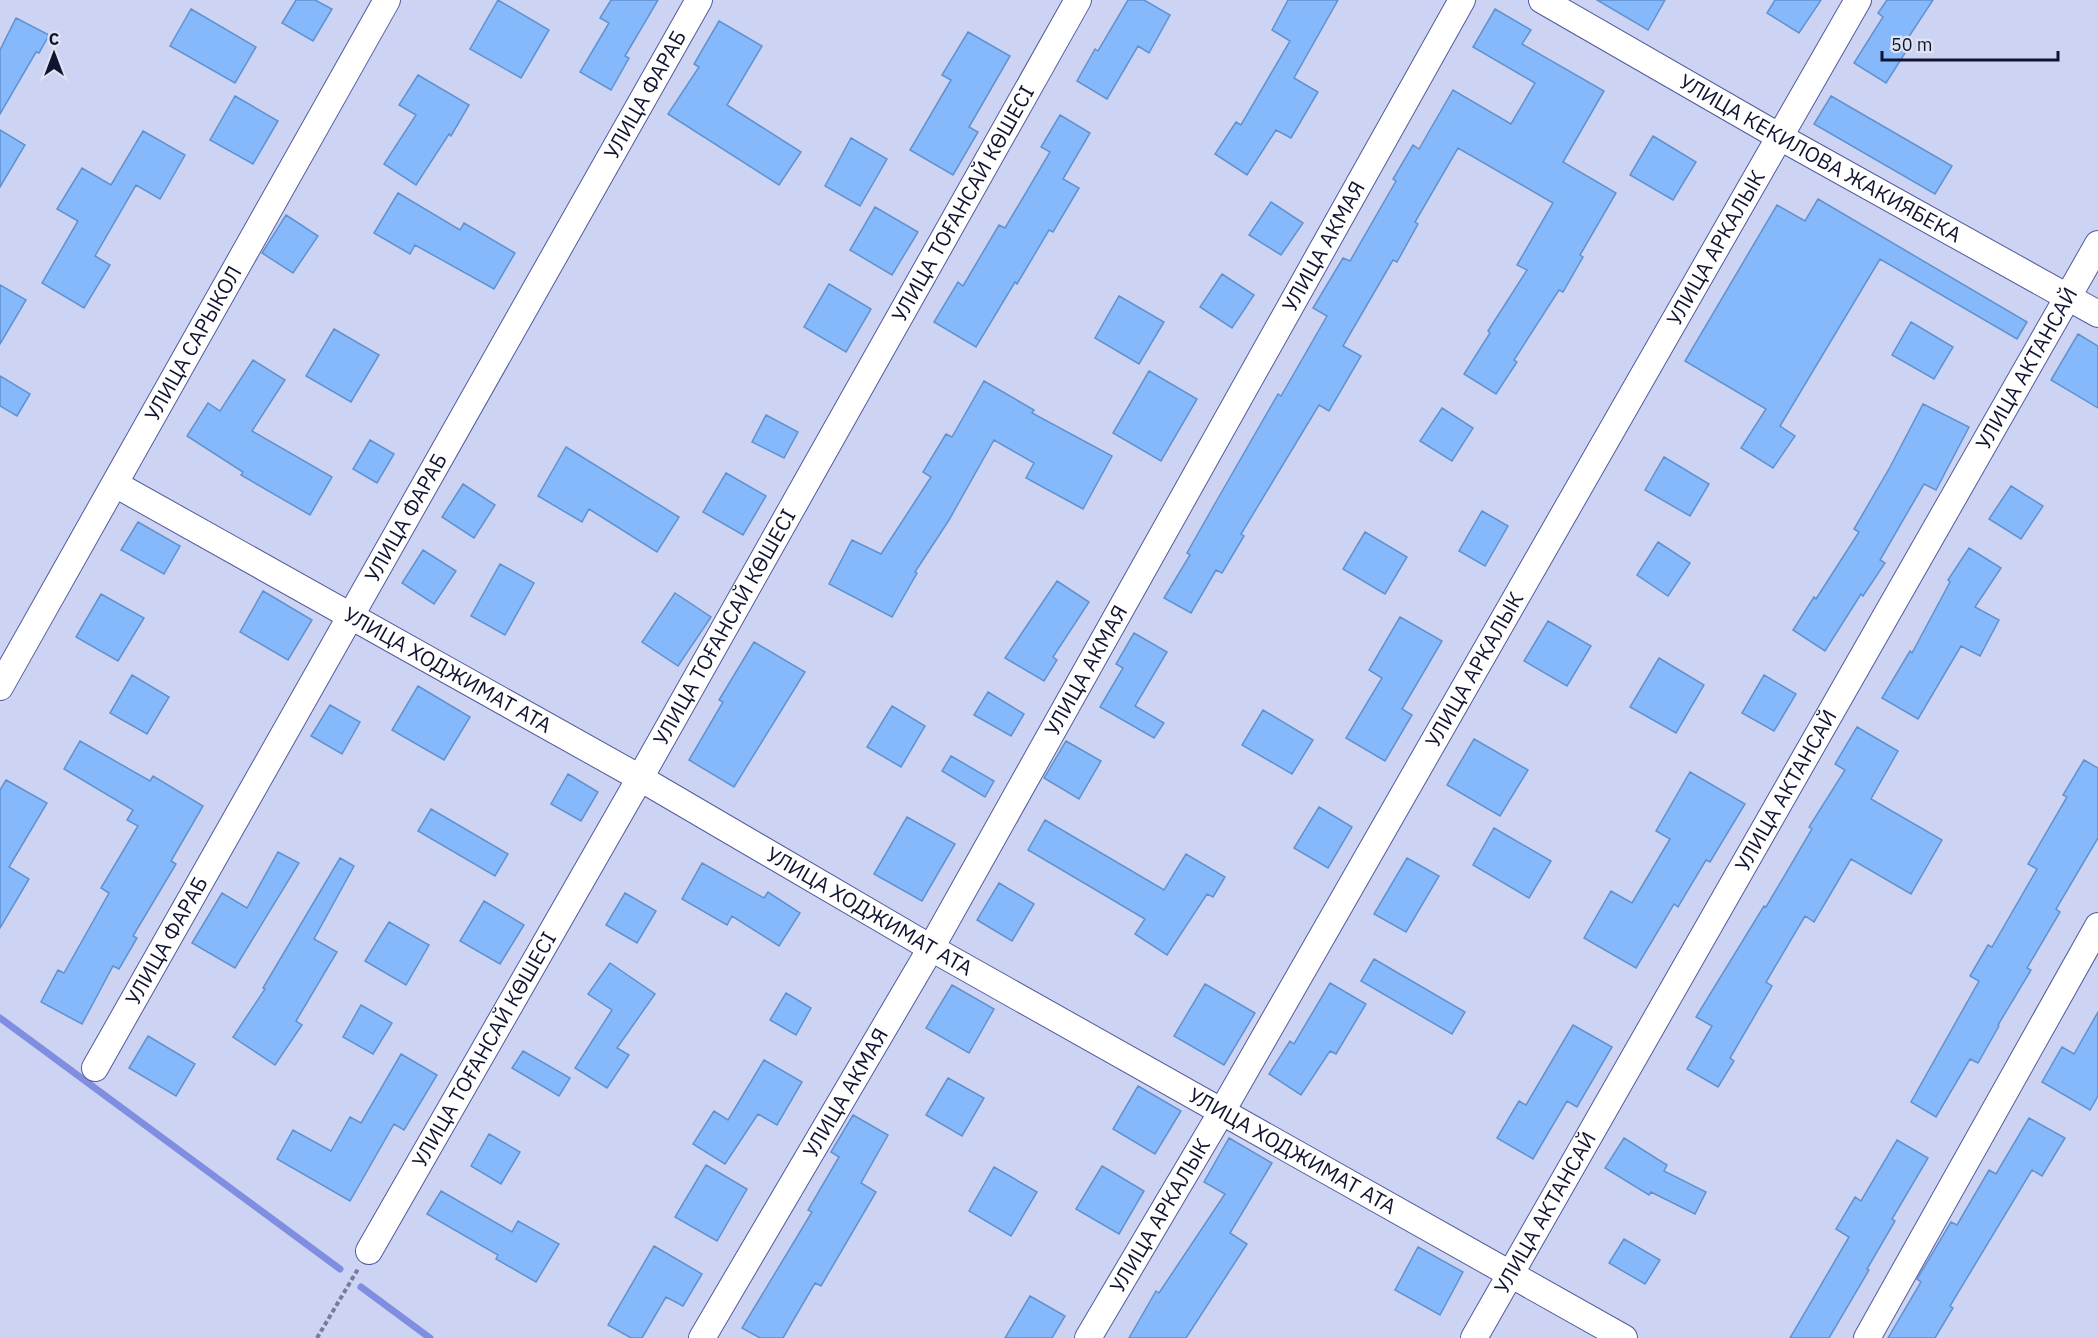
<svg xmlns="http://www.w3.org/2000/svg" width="2098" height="1338" font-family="'IBM Plex Sans',sans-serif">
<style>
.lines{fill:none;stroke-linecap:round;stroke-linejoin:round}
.stream{stroke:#808ee2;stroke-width:7}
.building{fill:#86b9fb;stroke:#6091d0;stroke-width:1.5}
.minor-casing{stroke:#515ba0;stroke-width:28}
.path{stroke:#767c99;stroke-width:4;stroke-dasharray:4.5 3;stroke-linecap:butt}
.minor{stroke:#fff;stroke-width:26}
.labels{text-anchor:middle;stroke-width:5;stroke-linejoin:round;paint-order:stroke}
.street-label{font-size:21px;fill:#111430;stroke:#dee2f2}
</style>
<rect width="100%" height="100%" fill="#cdd4f3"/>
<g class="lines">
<path class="stream" d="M0,1018L340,1269
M361,1287L430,1338"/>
</g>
<path class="building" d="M296,0H315L332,9L313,41L282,23Z
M498,0L549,30L521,78L470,49Z
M611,0H658L625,56L629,58L611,90L580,72L609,23L600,18Z
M1128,0H1144L1170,15L1149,53L1138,46L1107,99L1077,81L1095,49L1098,51Z
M1288,0H1338L1294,78L1318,92L1291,138L1276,130L1247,175L1215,154L1236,122L1241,125L1290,41L1272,30Z
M1597,0H1665L1648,30Z
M1775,0H1821L1799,33L1767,13Z
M1887,0H1933L1902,47L1907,50L1886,83L1854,63L1883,17L1878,13Z
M191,9L256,47L235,83L170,46Z
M1495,9L1531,30L1522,44L1604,91L1563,162L1616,193L1580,255L1583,257L1563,292L1559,290L1514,360L1517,362L1496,394L1464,374L1490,333L1488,331L1527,270L1517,265L1553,203L1458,148L1415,222L1418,224L1397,262L1393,260L1343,346L1361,356L1329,411L1319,405L1241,534L1244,536L1222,573L1216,570L1191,613L1164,598L1190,555L1187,553L1217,500L1278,394L1281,396L1327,316L1313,308L1343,258L1350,261L1396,181L1393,179L1413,145L1419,149L1453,90L1511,124L1535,83L1473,47Z
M16,18L49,35L39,53L36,52L0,114V50Z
M719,21L762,46L727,105L801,152L779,185L668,114L699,67L694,64Z
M968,32L1010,56L969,127L978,132L953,175L910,150L951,80L942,75Z
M418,75L469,105L451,136L449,134L416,185L384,164L416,115L399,105Z
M235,96L278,121L253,164L210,140Z
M1831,96L1952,166L1935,194L1814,124Z
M1060,115L1090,133L1063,179L1079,188L1053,232L1049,230L1017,284L1015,282L976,347L934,322L958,282L963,286L999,225L1005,228L1050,152L1041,147Z
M0,130L25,145L0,187Z
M143,131L185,155L160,199L136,185L95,256L110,265L84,308L42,283L78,221L57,209L82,168L111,185Z
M1653,136L1696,162L1673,200L1630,175Z
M851,138L887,159L860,206L825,186Z
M398,193L460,230L464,223L515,253L494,289L415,245L410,254L374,233Z
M1818,199L2027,322L2017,339L1880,259L1780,426L1795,436L1773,468L1741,448L1766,409L1685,361L1777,205L1805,221Z
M1271,202L1303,223L1281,255L1249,235Z
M875,207L918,232L892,275L850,250Z
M286,215L318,236L293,273L262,253Z
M1222,274L1254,295L1232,328L1200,307Z
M829,284L871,309L846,352L804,327Z
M0,285L26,300L0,344Z
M1119,296L1164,322L1139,364L1095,338Z
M1911,322L1953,347L1934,379L1892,355Z
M334,329L379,355L351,402L306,376Z
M2078,334L2098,346V408L2051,380Z
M253,360L285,380L252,431L332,477L310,515L241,475L243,472L187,436L208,403L220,411Z
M1149,371L1197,399L1161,461L1113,433Z
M0,376L30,394L17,416L0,406Z
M984,381L1034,410L1032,413L1112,456L1083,509L1026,478L1034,463L994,440L949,520L915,572L917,573L892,617L829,584L852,540L881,554L931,477L923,472L946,434L952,437Z
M1923,404L1969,427L1936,490L1924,484L1880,560L1885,563L1863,596L1861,594L1825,651L1793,630L1814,597L1816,599L1859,532L1854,529L1889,469Z
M1442,408L1473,428L1452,461L1420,441Z
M766,415L798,432L784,458L752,442Z
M370,440L394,454L377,483L353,469Z
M566,447L679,517L657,552L589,509L582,522L538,496Z
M1664,457L1709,484L1690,516L1645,490Z
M726,473L766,496L743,535L703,512Z
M463,484L495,505L474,538L442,517Z
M2011,486L2043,506L2021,539L1989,519Z
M1482,511L1508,526L1485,566L1459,551Z
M138,522L180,546L164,574L121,550Z
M1365,532L1407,557L1385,594L1343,569Z
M1658,542L1690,563L1668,596L1637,575Z
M1969,548L2001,568L1975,607L1999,620L1980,656L1961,646L1918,719L1882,698L1910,651L1912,653L1950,582L1948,580Z
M423,550L456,571L434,604L402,583Z
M500,564L534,583L505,635L471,616Z
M1057,581L1089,602L1053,657L1057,660L1044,681L1005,658Z
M263,591L312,620L288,660L240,632Z
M675,593L711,617L678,666L642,642Z
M101,594L144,618L118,661L76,637Z
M1400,617L1442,641L1402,709L1412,715L1385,761L1346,738L1382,678L1369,670Z
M1548,621L1591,646L1567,686L1524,661Z
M1134,633L1167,652L1135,706L1164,723L1154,738L1100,707L1123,668L1116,664Z
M754,642L805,672L734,787L689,760L723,702L719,700Z
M1659,658L1704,685L1676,733L1630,707Z
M132,675L169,697L147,734L110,713Z
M1764,675L1796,694L1774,731L1742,713Z
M418,686L470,717L444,760L392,730Z
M988,692L1024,714L1011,736L974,715Z
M330,705L360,722L342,754L311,736Z
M892,706L925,726L901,767L867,747Z
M1263,710L1313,740L1292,774L1242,745Z
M1857,727L1898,751L1871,799L1942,840L1911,894L1851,859L1814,922L1805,916L1766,982L1772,986L1730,1058L1734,1061L1718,1087L1687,1069L1712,1026L1696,1017L1764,906L1766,907L1812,829L1809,827L1845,770L1835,764Z
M1474,739L1528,770L1500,816L1447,785Z
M80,741L150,781L153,776L203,806L171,861L176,864L133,936L137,938L119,969L113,966L82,1024L41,1002L58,970L64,973L109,893L101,888L138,826L127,820L133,810L64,769Z
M1066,741L1101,761L1079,799L1044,778Z
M951,756L994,781L985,797L942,771Z
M2084,760L2098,768V838L2056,909L2060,912L2027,968L2031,970L1998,1025L1999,1026L1978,1063L1970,1059L1936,1117L1911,1102L1979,981L1970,976L1988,945L1992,947L2037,869L2028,864L2067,797L2063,795Z
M1690,772L1745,804L1710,862L1706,860L1678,907L1674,904L1636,968L1584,938L1611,891L1632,903L1670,839L1656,831Z
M568,774L598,792L581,821L551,804Z
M6,780L47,803L9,867L29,879L0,928V790Z
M1319,807L1352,827L1328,868L1294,848Z
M431,809L508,854L495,876L418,831Z
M907,817L955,844L922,901L874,874Z
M1045,820L1164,890L1186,854L1225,877L1213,897L1207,894L1167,955L1135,934L1145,919L1028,850Z
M1494,828L1551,861L1529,898L1473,865Z
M278,852L299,863L235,968L192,943L222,893L247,908Z
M340,858L354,866L314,939L337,952L296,1021L302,1025L275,1065L233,1037L265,989L263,988Z
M1407,858L1439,876L1406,932L1374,914Z
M702,863L764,898L768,892L800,913L779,946L732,916L727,925L682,899Z
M999,883L1034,904L1012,941L977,920Z
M625,893L656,911L637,943L606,925Z
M484,901L524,925L500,964L460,941Z
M389,922L429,945L406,985L365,961Z
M1374,959L1465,1012L1452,1034L1361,981Z
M610,963L655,994L617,1048L629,1055L607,1088L575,1068L612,1010L588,994Z
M1330,983L1366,1004L1336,1054L1330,1051L1301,1095L1269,1074L1290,1041L1294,1044Z
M1205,984L1255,1013L1224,1065L1174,1036Z
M952,985L994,1009L969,1053L926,1028Z
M786,993L811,1008L796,1035L770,1020Z
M361,1005L392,1023L373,1054L343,1037Z
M2098,1012V1096L2090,1110L2042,1082L2062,1047L2074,1054Z
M1573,1025L1612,1047L1577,1107L1567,1101L1533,1159L1497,1138L1519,1101L1526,1105Z
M148,1036L195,1064L176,1096L129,1068Z
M523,1051L570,1078L559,1096L512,1068Z
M401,1054L437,1075L404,1130L394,1124L350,1201L277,1159L293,1130L331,1151L350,1117L361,1123Z
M764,1060L802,1082L777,1125L758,1114L725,1164L693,1144L714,1111L728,1120Z
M948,1078L984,1098L962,1136L926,1115Z
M1138,1086L1181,1111L1155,1154L1113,1129Z
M853,1115L888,1135L861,1183L876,1192L821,1286L815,1283L783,1338H760L742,1328L812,1212L808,1210L839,1157L831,1152Z
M2029,1118L2065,1138L2042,1176L2032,1170L1950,1306L1953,1308L1935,1338H1888L1921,1282L1917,1279L1951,1222L1957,1225L1989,1170L1996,1174Z
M489,1134L520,1152L501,1184L471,1166Z
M1229,1138L1272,1163L1230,1233L1247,1244L1186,1338H1129L1156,1291L1159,1293L1225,1194L1204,1182Z
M1624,1138L1667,1165L1664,1171L1706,1192L1695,1214L1651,1192L1649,1195L1605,1168Z
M1897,1140L1928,1158L1892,1219L1895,1221L1867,1269L1869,1270L1829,1338H1790L1849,1237L1836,1229L1855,1197L1861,1201Z
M706,1165L747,1189L717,1241L675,1217Z
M1102,1166L1144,1191L1119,1234L1076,1209Z
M994,1167L1037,1192L1011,1236L969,1211Z
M441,1191L512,1232L518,1221L559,1244L536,1282L496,1259L498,1255L427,1214Z
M1624,1239L1660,1260L1645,1284L1609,1263Z
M654,1246L702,1274L683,1306L666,1297L642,1338H631L608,1325Z
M1418,1247L1463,1272L1440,1315L1395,1290Z
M1030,1296L1065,1316L1052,1338H1005Z"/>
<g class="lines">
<g class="minor-casing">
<g id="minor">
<path id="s1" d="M1542,0L1780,137L2098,314"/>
<path id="s2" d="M115,484L640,778L931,948L1624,1338"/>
<path id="s3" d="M0,687L387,0"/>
<path id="s4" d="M95,1068L699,0"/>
<path id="s5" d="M369,1251L640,778L1078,0"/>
<path id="s6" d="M702,1338L931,948L1462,0"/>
<path id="s7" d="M1088,1338L1221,1113L1858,0"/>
<path id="s8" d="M1474,1338L2098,244"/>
<path d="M1867,1338L2098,926"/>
</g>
</g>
<path class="path" d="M317,1338L358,1269"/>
<use href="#minor" class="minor"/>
</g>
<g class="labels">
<g class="street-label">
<text dy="7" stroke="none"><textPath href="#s4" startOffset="1118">УЛИЦА ФАРАБ</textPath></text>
<text dy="7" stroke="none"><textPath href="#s1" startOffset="320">УЛИЦА КЕКИЛОВА ЖАКИЯБЕКА</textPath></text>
<text dy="7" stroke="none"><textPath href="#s5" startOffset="1204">УЛИЦА ТОҒАНСАЙ КӨШЕСІ</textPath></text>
<text dy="7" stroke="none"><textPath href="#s6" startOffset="1256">УЛИЦА АКМАЯ</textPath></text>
<text dy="7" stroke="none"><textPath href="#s7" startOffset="1258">УЛИЦА АРКАЛЫК</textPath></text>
<text dy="7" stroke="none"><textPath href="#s3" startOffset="394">УЛИЦА САРЫКОЛ</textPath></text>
<text dy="7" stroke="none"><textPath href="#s8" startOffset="1116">УЛИЦА АКТАНСАЙ</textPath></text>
<text dy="7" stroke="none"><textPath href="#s4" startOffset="632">УЛИЦА ФАРАБ</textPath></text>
<text dy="7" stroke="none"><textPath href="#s5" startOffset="718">УЛИЦА ТОҒАНСАЙ КӨШЕСІ</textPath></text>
<text dy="7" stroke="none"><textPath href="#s2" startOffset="381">УЛИЦА ХОДЖИМАТ АТА</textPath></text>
<text dy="7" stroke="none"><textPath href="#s7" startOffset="772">УЛИЦА АРКАЛЫК</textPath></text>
<text dy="7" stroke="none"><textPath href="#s6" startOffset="770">УЛИЦА АКМАЯ</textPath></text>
<text dy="7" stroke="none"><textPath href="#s8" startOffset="630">УЛИЦА АКТАНСАЙ</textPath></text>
<text dy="7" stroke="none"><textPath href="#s2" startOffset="867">УЛИЦА ХОДЖИМАТ АТА</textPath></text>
<text dy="7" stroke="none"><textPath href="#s4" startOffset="146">УЛИЦА ФАРАБ</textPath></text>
<text dy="7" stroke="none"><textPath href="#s5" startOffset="232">УЛИЦА ТОҒАНСАЙ КӨШЕСІ</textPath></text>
<text dy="7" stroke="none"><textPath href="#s6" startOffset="284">УЛИЦА АКМАЯ</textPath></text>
<text dy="7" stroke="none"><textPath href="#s2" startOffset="1353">УЛИЦА ХОДЖИМАТ АТА</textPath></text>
<text dy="7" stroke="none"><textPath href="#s8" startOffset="144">УЛИЦА АКТАНСАЙ</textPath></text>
<text dy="7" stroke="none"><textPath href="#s7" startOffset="142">УЛИЦА АРКАЛЫК</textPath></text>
</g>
</g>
<g transform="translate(54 54)" stroke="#dee2f2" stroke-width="4.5" paint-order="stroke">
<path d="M0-4.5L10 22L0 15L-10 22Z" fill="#111430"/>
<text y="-9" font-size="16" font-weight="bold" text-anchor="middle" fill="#111430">С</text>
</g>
<path d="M1882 51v9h176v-9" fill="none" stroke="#111430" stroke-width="3"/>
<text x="1891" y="51" font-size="18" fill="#111430" stroke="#dee2f2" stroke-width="4.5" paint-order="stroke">50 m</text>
</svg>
